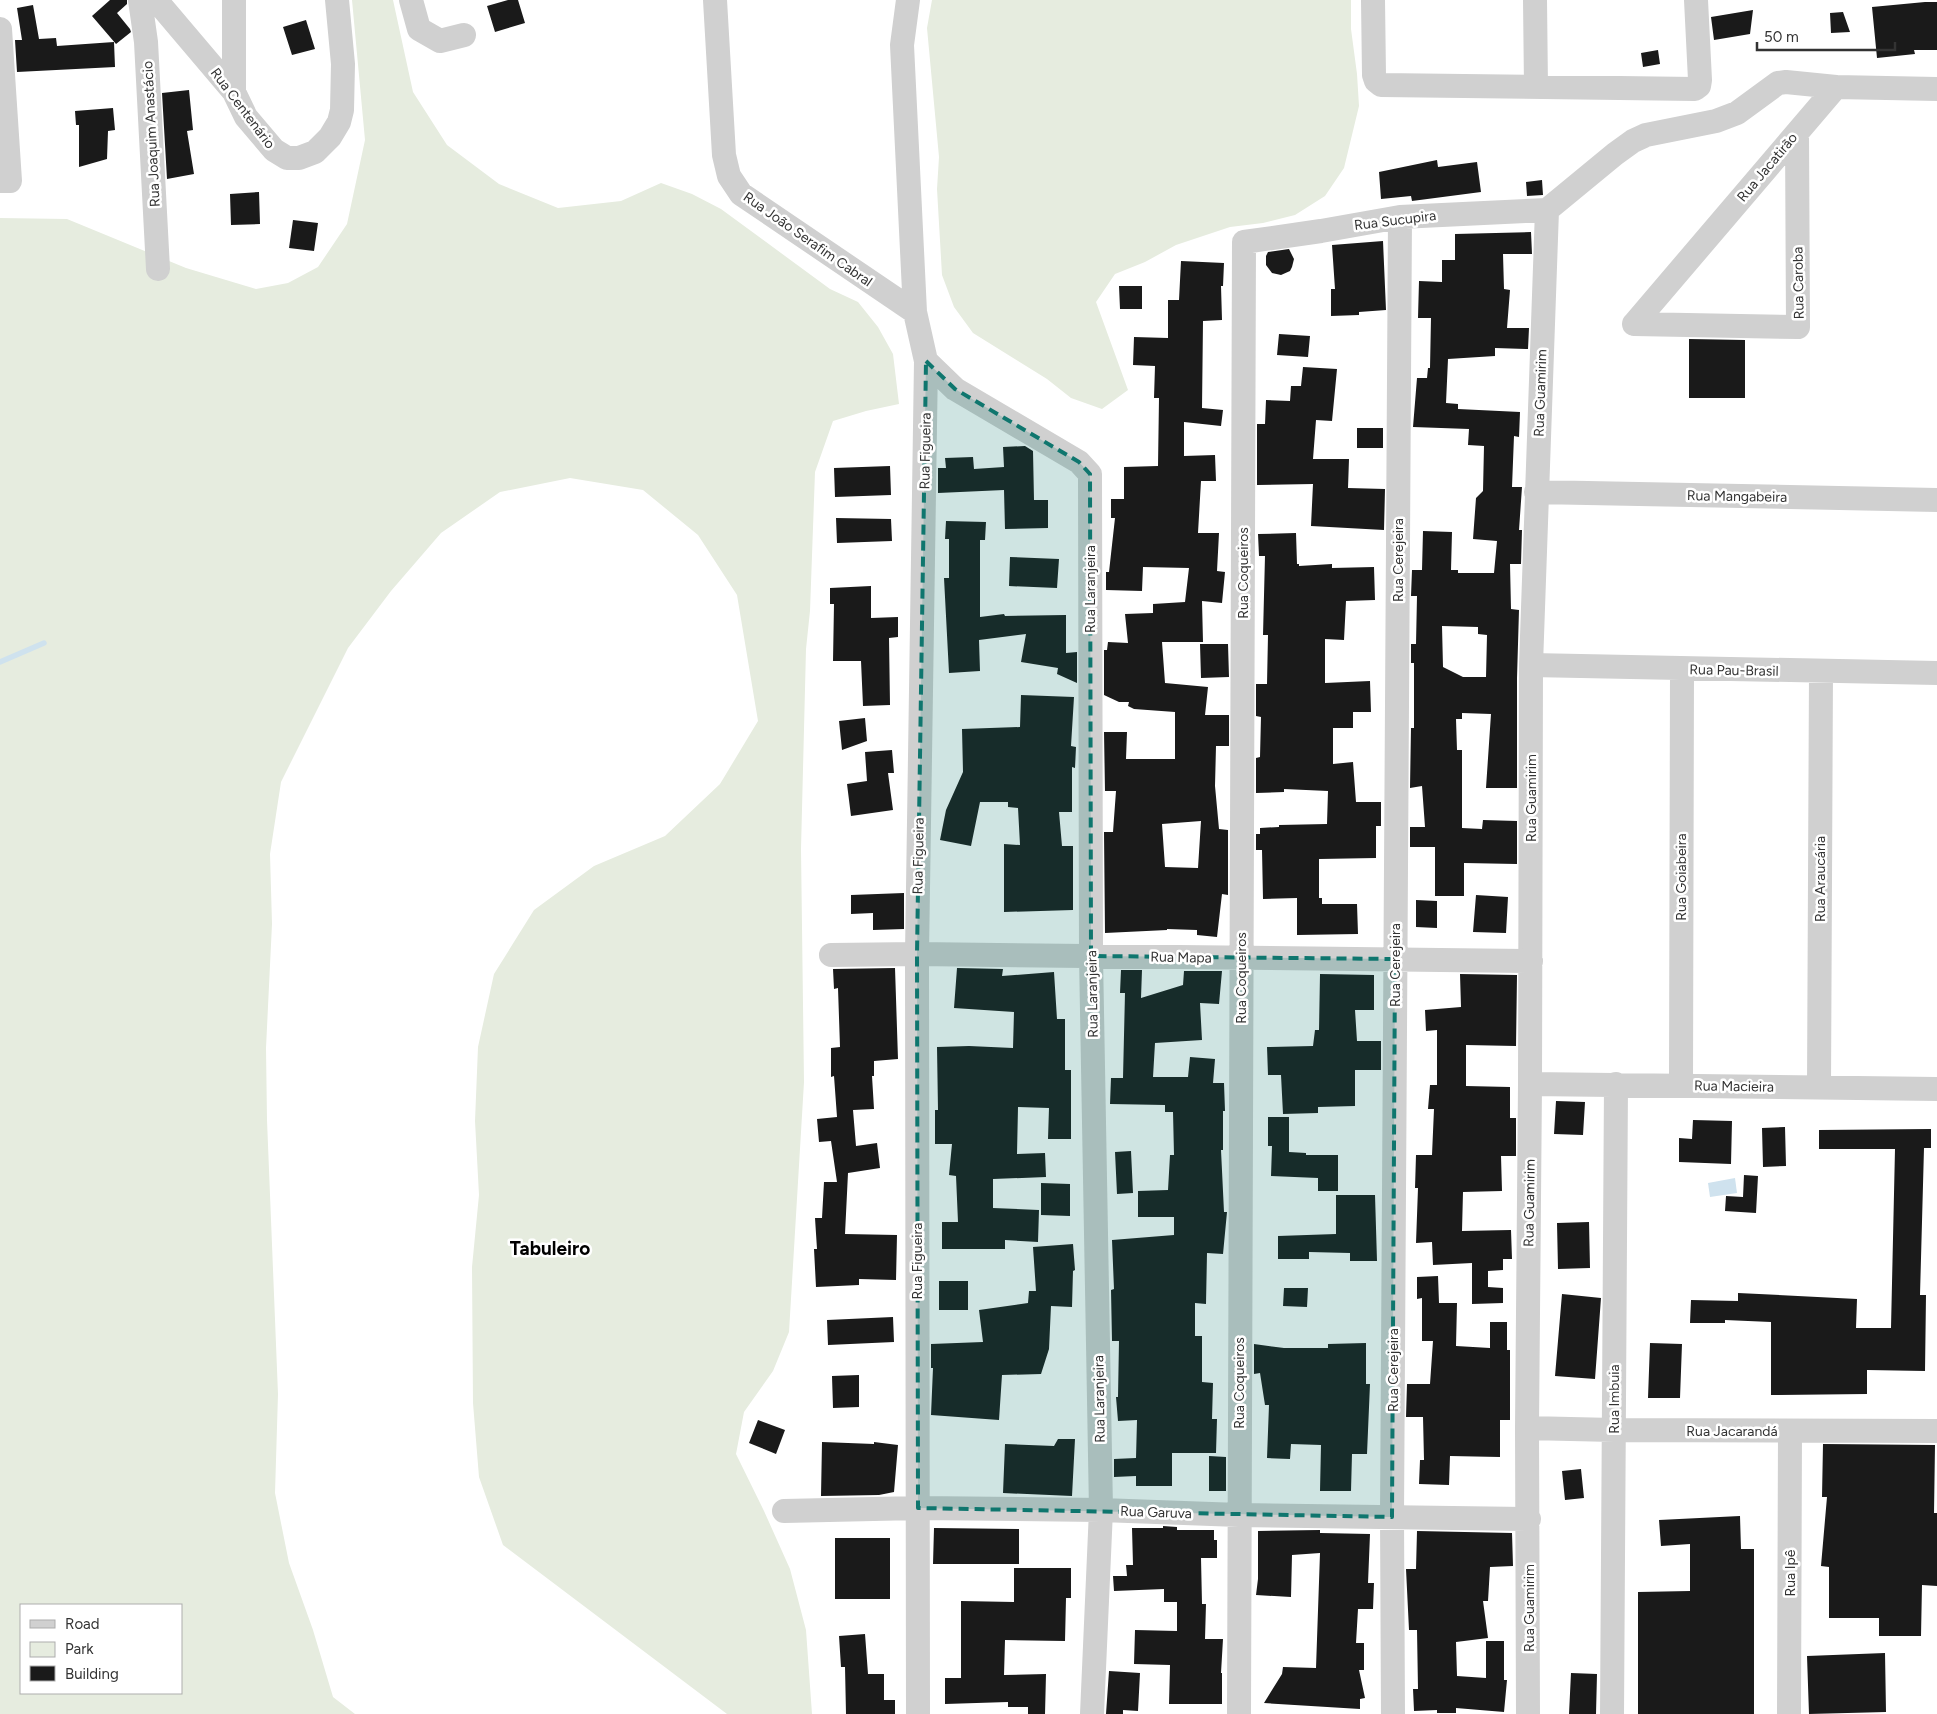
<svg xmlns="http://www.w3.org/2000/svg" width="1937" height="1714" font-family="Figtree,sans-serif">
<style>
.green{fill:#e6ecdf;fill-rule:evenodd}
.water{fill:#cfe2ee}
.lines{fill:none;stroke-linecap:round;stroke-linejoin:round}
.stream{stroke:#cfe2ee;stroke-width:5.5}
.building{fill:#1a1a1a;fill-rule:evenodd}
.minor{stroke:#d0d0d0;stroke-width:24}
.marked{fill:#0f766e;fill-opacity:0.2;stroke:#0f766e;stroke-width:4;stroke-dasharray:10 6;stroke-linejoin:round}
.labels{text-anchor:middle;stroke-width:5;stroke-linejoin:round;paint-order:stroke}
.street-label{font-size:14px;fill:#333;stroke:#fff}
.district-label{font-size:19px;font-weight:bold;fill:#000;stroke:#fff}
</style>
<rect width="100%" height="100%" fill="#fff"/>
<path class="green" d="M352,0H393L413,92L447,145L499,184L558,208L621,201L661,183L692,194L721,209L830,289L858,302L878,327L893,354L899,404L866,411L833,421L815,472L810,611L806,649L801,849L804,1082L789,1332L773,1371L744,1412L736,1454L764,1511L790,1569L806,1630L812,1714H727L503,1545L479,1477L473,1403L472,1267L479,1195L475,1121L478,1047L494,974L534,910L594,866L665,836L720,784L758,721L737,595L698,535L643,490L570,478L500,492L441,533L391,591L348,648L281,782L270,854L272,924L266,1048L267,1120L278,1394L275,1493L289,1563L313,1630L333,1697L355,1714H0V218L67,219L186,268L256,289L288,283L318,267L347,224L365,140ZM21,1605H181V1693H21Z
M932,0H1351V29L1357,74L1359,106L1344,168L1325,196L1295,215L1263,223L1230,227L1176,245L1145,262L1115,274L1096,302L1128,390L1102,409L1071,398L1047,379L973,333L954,307L942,275L937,189L939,157L927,28Z"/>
<path class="water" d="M1735,1178L1737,1193L1710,1197L1708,1183Z"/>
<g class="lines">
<path class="stream" d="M0,662L44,643"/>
</g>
<path class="building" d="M110,0H127V4L117,13L130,29L131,32L116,44L92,16Z
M508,0H518L525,23L495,32L487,6Z
M1925,2H1937V50H1914L1915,54L1877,58L1872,7Z
M33,5L39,39L56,38L57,46L114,42L115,67L17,72L15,40H22L17,8Z
M1753,10L1750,34L1714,40L1711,17Z
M1843,12L1850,32L1831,33L1830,13Z
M306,20L315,49L292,55L283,27Z
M1658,50L1660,64L1643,67L1641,53Z
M189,90L193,130L187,131L194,174L167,179L162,93Z
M113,108L115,130L108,131L107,159L79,167V125H76L75,111Z
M1437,160L1438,167L1477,162L1481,192L1412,201L1411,196L1381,199L1379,172Z
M1542,180L1543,195L1527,196L1526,182Z
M259,192L260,224L231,225L230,194Z
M293,220L318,223L314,251L289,248Z
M1531,232L1532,254H1503L1504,289L1510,290L1507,328H1529L1528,349L1495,348V356L1448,359L1446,403L1458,404V409L1520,412L1519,437L1514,436L1512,487H1522L1519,530H1522L1521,564H1510L1511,609L1519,610L1517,678V788H1486L1491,714L1462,713V719H1456L1457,750H1462V828L1482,829L1483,820L1517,821V864L1464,863V896H1435V847H1410V827H1425L1422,786L1410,788L1411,728H1414V663H1411V644H1416L1417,596H1411L1412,570H1422L1423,531L1452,532L1451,570H1458V573H1494L1497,541L1473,539L1476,498L1483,491L1484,446L1468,445L1469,429L1413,427L1417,378H1427L1428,368H1430L1431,318H1418L1419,281L1442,282V260H1455V234ZM1442,626L1478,627V634L1487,635L1486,677H1463L1443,667Z
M1383,241L1386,310L1359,312V315L1331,316V289H1335L1332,245Z
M1289,249L1294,259L1292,267L1290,271L1281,275L1272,273L1266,265V256L1268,252Z
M1181,261L1224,263L1223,286H1221L1222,320L1203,321L1202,408L1223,410L1221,426L1184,422V456L1215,455L1216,481H1201L1198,533H1219L1217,571L1225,572L1222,603L1202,601L1203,642H1162L1165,683L1208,687L1205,715H1229V746H1216L1215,786L1219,829L1228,830V895L1222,894L1217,937L1197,935V930L1167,929V930L1105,933L1104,832H1113L1116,791H1105L1104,732H1127L1126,759H1175V712L1134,709L1128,706L1129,702H1119L1104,695V650H1107L1108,642L1128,643L1125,614L1153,613V604L1185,602L1189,568L1143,567L1142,591L1106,590V572H1109L1115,518H1111V499H1124V467L1158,466L1159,398H1154L1155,366L1133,365L1134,337L1168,338V300H1179ZM1201,821L1198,868L1165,867L1162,824Z
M1119,286H1142V309H1120Z
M1279,334L1310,336L1308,357L1277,355Z
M1689,339L1745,340V398H1689Z
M1303,367L1337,369L1332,421L1316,420L1313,459H1349L1348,488L1385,489L1384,530L1311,526L1313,484L1257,485V424H1265L1266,400L1290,401L1291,386H1301Z
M1357,428H1383V448H1357Z
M1025,446L1033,451L1034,500H1048V528L1005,529L1004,490L938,493V468H946L945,458L973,457L974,469L1004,467L1003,447Z
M890,466L891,495L835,497L834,468Z
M836,518L891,519L892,541L837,543Z
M946,521L986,522L985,540H980V617L1004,614L1005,616L1066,615V653L1077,652V683L1057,674L1058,668L1021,662L1026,634L979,640L980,671L949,673L944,578H949V539H945Z
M1296,533L1297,564H1299V566L1332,564V568L1374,567L1375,600L1346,601L1344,640L1325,639V683L1370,681L1371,712H1353V728H1333V764L1353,762L1356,802H1381V826H1376V858L1319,859V898H1322V904H1357L1358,934L1297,935V898L1263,899L1262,850H1256V834H1260V828L1279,827V825L1327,824L1328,791L1284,789V792L1256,793V758L1260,757L1261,717L1256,716V684H1267L1268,635H1263L1265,556H1259L1258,534Z
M1010,557L1059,559L1057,588L1009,586Z
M871,586V618L898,617V637L889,638L890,705L863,706L861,661H833L834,604H830V588Z
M1200,644H1228L1229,677L1201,678Z
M1021,695L1074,697L1071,746L1076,747L1075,768L1072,767V812H1059L1062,846H1073V910L1004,912V844L1020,845L1018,808L1008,807V802H980L971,846L940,840L946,810L963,772L962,729L1020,727Z
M865,718L867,741L842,750L839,721Z
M892,750L894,773H888L893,810L851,816L847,784L867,781L865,752Z
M904,893V929L873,930V913L851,914V895Z
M1476,895L1508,897L1506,933L1473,932Z
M1416,900L1437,901V928L1416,927Z
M895,968L898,1059L874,1061V1076H872L874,1109L853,1110L856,1146L877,1143L880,1168L848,1173L845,1234L897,1235L896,1280L859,1279V1285L816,1287L814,1249H817L815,1218H822L824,1182H837L831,1141L819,1142L817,1119L837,1117L834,1076L831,1077V1048L840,1047L838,988L834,989L833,969Z
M957,968L1003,969L1002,976L1054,972L1057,1019H1065V1070H1071V1139H1048L1049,1108L1018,1107L1017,1154L1045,1153L1046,1177L993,1179V1208L1039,1210L1038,1242L1005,1240V1249H942V1222H958L956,1176L949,1175L952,1144H935V1110H938L937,1047L969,1046L1013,1048L1014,1012L954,1008Z
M1121,970H1142L1141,998L1183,985L1184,971H1222L1219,1004L1200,1003L1202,1040L1155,1043L1153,1077H1188L1190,1057L1215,1059L1213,1083H1224L1225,1111H1223V1150H1221L1224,1212H1227L1223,1254L1207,1253L1206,1304L1195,1303V1336H1202V1382L1213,1383L1212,1419H1217L1216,1453H1172V1486H1136V1476L1114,1477V1459L1136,1458L1137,1420L1118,1421L1116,1397H1118L1119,1341H1112L1111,1290L1114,1289L1112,1240L1174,1235V1217H1138V1191L1168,1190L1170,1155H1174L1173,1112H1165V1105L1110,1104L1111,1078H1123L1125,993H1120Z
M1320,974L1374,975V1010H1355L1357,1041H1381V1070H1355V1106L1318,1107V1113L1283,1114L1281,1075H1268L1267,1047L1313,1046L1315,1030H1319Z
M1460,974L1517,975L1516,1046L1466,1045V1086L1510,1087V1118H1516V1156H1501L1502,1191L1463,1192L1462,1231L1511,1230L1512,1259H1503V1270L1488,1271V1287L1503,1288V1303L1472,1304V1263L1433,1265L1432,1242L1416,1243L1418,1188H1415L1416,1155H1432L1434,1109H1428L1430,1085H1437V1030L1426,1031L1425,1010L1461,1007Z
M1556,1101L1585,1102L1583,1135L1554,1134Z
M1268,1117H1289V1152L1306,1153V1155H1338V1191H1318V1178L1271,1176L1272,1146H1268Z
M1693,1120L1732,1121L1731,1164L1679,1162V1138L1692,1139Z
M1785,1127L1786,1166L1763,1167L1762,1128Z
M1931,1129V1148H1924L1920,1295H1926L1925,1371L1867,1370V1394L1771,1395V1322L1725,1320V1323H1690L1691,1300L1738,1301V1293L1857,1299L1856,1328H1891L1895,1149H1819V1130Z
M1131,1151L1133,1193L1117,1194L1115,1152Z
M1744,1175L1758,1176L1756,1213L1725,1211L1726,1196L1743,1197Z
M1041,1183L1070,1184V1216L1041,1215Z
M1336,1195H1375L1377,1261H1350V1253L1309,1252V1259H1278V1236L1336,1234Z
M1589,1222L1590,1268L1558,1269L1557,1223Z
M1073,1244L1075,1270L1073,1271L1072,1307L1051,1306L1049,1349L1041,1374L1002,1375L999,1420L931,1415L933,1368H931V1344L983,1342L979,1310L1028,1303L1029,1291H1036L1033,1247Z
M1438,1276L1439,1303H1457L1456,1346L1490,1348V1322H1507V1350H1510V1420H1500V1457L1450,1456L1449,1485L1419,1484L1420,1460H1424L1423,1417H1406L1407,1384H1430L1433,1341H1422V1298L1417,1299V1277Z
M939,1281H968V1310H939Z
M1284,1288H1308L1307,1307L1283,1306Z
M1562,1294L1601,1298L1595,1379L1555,1376Z
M893,1317L894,1342L828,1345L827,1320Z
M1366,1343V1384H1370L1367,1454H1352L1351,1491H1320L1321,1445L1291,1444L1290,1459L1267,1458L1269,1405H1265L1260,1373L1254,1374V1344L1284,1348H1328V1344Z
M1650,1343L1682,1344L1680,1398H1648Z
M859,1375V1407L833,1408L832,1376Z
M758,1420L785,1430L776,1454L749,1443Z
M1058,1439H1075L1072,1496L1003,1493L1005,1444L1054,1446Z
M822,1442L874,1444V1442L898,1445L894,1492L879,1495L821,1496Z
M1823,1444L1935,1445L1934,1513H1937V1586L1922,1585L1921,1636H1879V1618H1829V1567L1821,1566L1827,1497H1822Z
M1209,1456L1226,1457V1491H1209Z
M1581,1469L1584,1498L1565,1500L1562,1471Z
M1740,1516L1741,1549H1754V1714H1638V1592L1690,1591V1544L1661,1546L1659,1520Z
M1163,1526L1177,1527V1530H1214V1540H1217V1558H1201L1202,1604H1206L1205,1639H1223L1221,1673H1222V1704H1169L1170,1665L1134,1664L1135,1630L1177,1631V1602H1164V1589L1114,1591L1113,1576H1127L1126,1565H1133L1132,1528H1163Z
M934,1528L1019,1529V1564H933Z
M1320,1530V1533L1370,1534L1368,1583H1374L1373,1609H1358L1356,1643H1364V1670H1359L1365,1698L1360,1699V1709L1264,1703L1282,1674L1283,1667L1316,1668L1320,1553L1292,1555L1291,1597L1256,1595L1258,1579V1531Z
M1417,1531L1512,1533L1513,1566L1490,1567L1488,1601H1483L1488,1638L1456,1642L1457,1676L1486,1678V1641H1504V1680H1507L1504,1712L1456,1708V1713H1437V1710L1414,1711L1413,1689H1418L1417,1630H1409L1406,1569H1416Z
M835,1538H890V1599H835Z
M1014,1568H1071V1598H1066L1065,1641L1005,1640L1004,1675L1046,1674L1045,1714H1028V1707H1008V1702L945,1704V1678H961V1601L1014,1602Z
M865,1634L868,1674H884V1700H895V1714H846L845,1667H841L839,1636Z
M1885,1653L1886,1712L1809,1714L1807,1656Z
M1109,1671L1140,1673L1138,1711L1123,1710V1714H1106Z
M1571,1673L1597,1674L1596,1714H1569Z"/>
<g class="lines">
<path class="minor" d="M140,0L146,42L158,269
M156,0L234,92L246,117L274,150L287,158H299L315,152L330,137L339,122L342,110L343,64L337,0
M411,0L419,29L440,41L464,35
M715,0L724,155L729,176L741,194L915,312
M908,0L902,45L915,312L926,361L917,954L918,1714
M1373,0L1374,75L1376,81L1381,85L1695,89L1699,86L1700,80L1696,0
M1535,0L1536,87
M0,29L10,181H0
M234,92V0
M1634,324L1836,87L1937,89
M1634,324L1798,327L1797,133
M926,361L955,389L1079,462L1090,474L1091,956L1101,1510L1092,1714
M1536,492L1937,500
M1531,665L1937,673
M831,955L917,954L1531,961
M1530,1084L1937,1089
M1681,1085L1682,669
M1819,1087L1821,671
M1527,1428L1614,1430L1937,1431
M784,1511L918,1508L1101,1510L1239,1515L1529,1519
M1239,1714L1244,242L1321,231L1400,217L1547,210
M1393,1714L1392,1517L1400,217
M1528,1714L1527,1428L1530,1084L1531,665L1547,210L1615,154L1633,141L1646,135L1716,121L1737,113L1778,83L1786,82L1836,87
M1612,1714L1616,1084
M1789,1714L1790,1431"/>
</g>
<path class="marked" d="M926,361L955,389L1079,462L1090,474L1091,956L1395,959L1392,1517L918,1508L917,954Z"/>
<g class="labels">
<g class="street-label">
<text transform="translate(243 108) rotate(53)" y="5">Rua Centenário</text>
<text transform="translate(151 134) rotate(-93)" y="5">Rua Joaquim Anastácio</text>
<text transform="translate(1767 167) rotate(-50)" y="5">Rua Jacatirão</text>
<text transform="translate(1395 220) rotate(-7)" y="5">Rua Sucupira</text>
<text transform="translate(808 239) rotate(35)" y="5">Rua João Serafim Cabral</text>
<text transform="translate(1798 283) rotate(-91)" y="5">Rua Caroba</text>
<text transform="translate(1540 393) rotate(-88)" y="5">Rua Guamirim</text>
<text transform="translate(925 451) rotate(-89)" y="5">Rua Figueira</text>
<text transform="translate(1737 496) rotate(1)" y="5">Rua Mangabeira</text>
<text transform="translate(1398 560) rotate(-90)" y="5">Rua Cerejeira</text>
<text transform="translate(1243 573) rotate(-90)" y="5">Rua Coqueiros</text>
<text transform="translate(1090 589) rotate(-90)" y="5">Rua Laranjeira</text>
<text transform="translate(1734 670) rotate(1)" y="5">Rua Pau-Brasil</text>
<text transform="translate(1531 798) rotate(-90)" y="5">Rua Guamirim</text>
<text transform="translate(918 856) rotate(-89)" y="5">Rua Figueira</text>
<text transform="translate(1681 877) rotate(-90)" y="5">Rua Goiabeira</text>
<text transform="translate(1820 879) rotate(-90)" y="5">Rua Araucária</text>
<text transform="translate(1181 957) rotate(1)" y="5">Rua Mapa</text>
<text transform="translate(1395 965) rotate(-90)" y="5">Rua Cerejeira</text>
<text transform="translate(1241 978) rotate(-90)" y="5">Rua Coqueiros</text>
<text transform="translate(1092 994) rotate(-91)" y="5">Rua Laranjeira</text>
<text transform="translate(1734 1086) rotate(1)" y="5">Rua Macieira</text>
<text transform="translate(1529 1203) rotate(-89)" y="5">Rua Guamirim</text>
<text transform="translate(917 1261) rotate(-90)" y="5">Rua Figueira</text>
<text transform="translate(1393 1370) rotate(-90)" y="5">Rua Cerejeira</text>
<text transform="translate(1239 1383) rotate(-90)" y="5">Rua Coqueiros</text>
<text transform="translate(1099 1399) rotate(-91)" y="5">Rua Laranjeira</text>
<text transform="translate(1614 1399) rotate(-90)" y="5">Rua Imbuia</text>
<text x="1732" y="1436">Rua Jacarandá</text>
<text transform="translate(1156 1512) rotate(2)" y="5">Rua Garuva</text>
<text transform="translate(1790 1573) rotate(-90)" y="5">Rua Ipê</text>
<text transform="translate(1529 1608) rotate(-90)" y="5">Rua Guamirim</text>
</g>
<g class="district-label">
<text x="550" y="1255">Tabuleiro</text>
</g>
</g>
<rect x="20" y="1604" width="162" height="90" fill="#ffffff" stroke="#adadad"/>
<rect x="30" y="1620" width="25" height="8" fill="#d0d0d0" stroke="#adadad"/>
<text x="65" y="1629" font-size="15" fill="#333333">Road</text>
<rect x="30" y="1642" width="25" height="15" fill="#e6ecdf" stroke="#adadad"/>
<text x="65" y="1654" font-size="15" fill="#333333">Park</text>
<rect x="30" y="1666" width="25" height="15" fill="#1a1a1a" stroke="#adadad"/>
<text x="65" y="1679" font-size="15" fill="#333333">Building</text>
<path d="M1757 42v8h138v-8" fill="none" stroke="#333333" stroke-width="2.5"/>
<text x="1764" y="42" font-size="15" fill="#333333" stroke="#ffffff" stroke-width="4" paint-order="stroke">50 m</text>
</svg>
